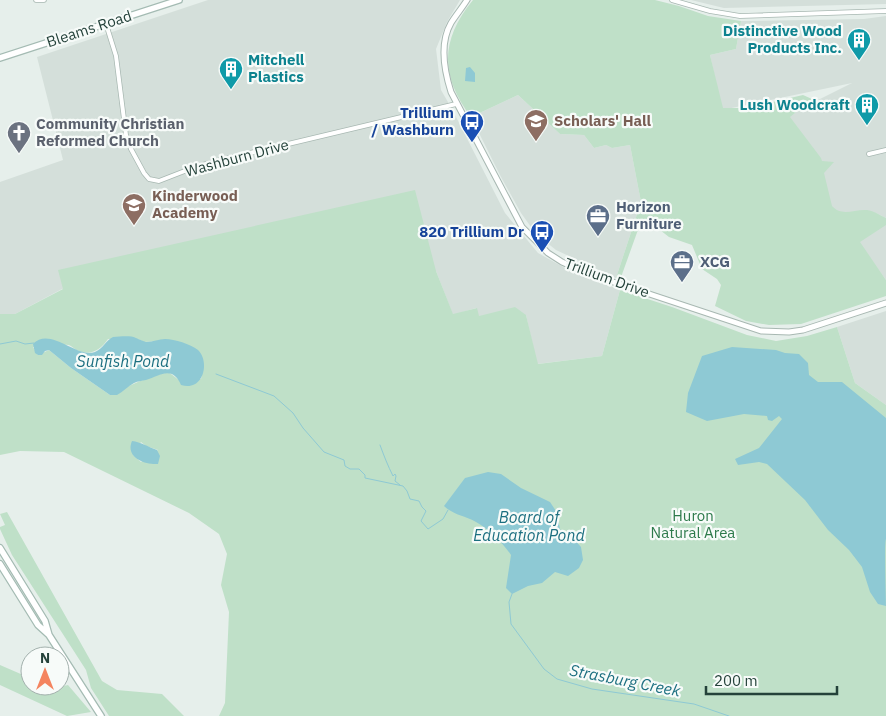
<svg xmlns="http://www.w3.org/2000/svg" width="886" height="716" font-family="'IBM Plex Sans',sans-serif">
<style>
.built{fill:#d4dfda}
.green{fill:#bfe0c8;fill-rule:evenodd}
.water{fill:#8ec9d4}
.lines{fill:none;stroke-linecap:round;stroke-linejoin:round}
.stream{stroke:#8ec9d4;stroke-width:1}
.minor-casing{stroke:#a8b8b2;stroke-width:5.5}
.tertiary-casing{stroke:#a8b8b2;stroke-width:7}
.secondary-casing{stroke:#a4bbb3;stroke-width:8}
.minor{stroke:#fff;stroke-width:4}
.tertiary{stroke:#fff;stroke-width:5}
.secondary{stroke:#fff;stroke-width:5.5}
.labels{text-anchor:middle;stroke-width:4.5;stroke-linejoin:round;paint-order:stroke}
.street-label{font-size:15px;fill:#24423a;stroke:#f7fbf9}
.culture-label{font-size:15px;font-weight:bold;fill:#0d838f;stroke:#f7fbf9;text-anchor:end}
.transit-label{font-size:15px;font-weight:bold;fill:#164399;stroke:#f7fbf9;text-anchor:end}
.education-label{font-size:15px;font-weight:bold;fill:#785e54;stroke:#f7fbf9;text-anchor:start}
.worship-label{font-size:15px;font-weight:bold;fill:#5b616d;stroke:#f7fbf9;text-anchor:start}
.service-label{font-size:15px;font-weight:bold;fill:#4e5e75;stroke:#f7fbf9;text-anchor:start}
.park-label{font-size:15px;fill:#2d7a4b;stroke:#f7fbf9}
.water-label{font-size:16px;font-style:italic;fill:#1c6f80;stroke:#f7fbf9}
</style>
<rect width="100%" height="100%" fill="#e6efeb"/>
<path class="built" d="M208,0H460L447,22L436,49L441,90L452,109L505,213L538,253L565,268L620,290L602,356L537,364L526,315L478,316L476,308L453,315L436,271L83,290L62,289L15,314H0V182L63,160L37,57Z
M691,0H886V4L724,8Z
M886,16V218L876,213L833,214L788,115L852,83L722,110L710,55L736,49L741,21L864,19Z
M518,95L560,134L584,135L594,148L606,145L612,148L630,145L641,202L616,278L556,250L536,234L521,213L501,177L471,117Z
M886,221V280L858,241Z
M886,311V405L855,383L837,327Z"/>
<path class="green" d="M473,0H655L679,6L708,16L741,21L736,49L710,55L723,108H747L803,95L812,99L790,117L821,158L822,161L834,162L824,173L832,206C842,217 854,209 867,210C874,211 880,215 886,218V225L860,242L886,280V296L801,324L769,325L746,321L715,306L721,285L717,279L702,269L692,245L669,237L660,230L639,227L620,280L616,278L641,202L630,145L612,148L606,145L594,148L584,135L560,134L518,95L471,117C440,76 440,40 473,0Z
M415,190L436,271L453,314L477,308L479,316L515,307L526,315L538,364L602,356L620,290L672,307L747,335L776,341L807,336L837,327L855,383L886,405V716H219L225,703L229,612L221,585L227,554L219,534L189,513L64,452L20,451L0,455V314H15L63,289L58,270ZM108,339H138L144,342L159,341L203,368L201,379L179,380C176,378 172,374 169,373C161,371 119,390 110,395L71,368L49,350L38,355L33,347C42,347 60,343 69,345C72,346 75,350 79,351C92,356 101,349 108,339ZM141,442L146,446L158,450L141,462L133,455Z
M7,512L102,681L117,690L162,694L184,716H109L91,688L86,670L12,555L0,529V527L5,525L0,514Z
M0,665L30,678V686H50L55,688L68,685L91,712L67,716L0,685Z"/>
<path class="water" d="M470,67L475,73V82L465,81L466,68Z
M113,337C120,337 129,335 136,338C139,339 142,341 146,342C153,342 159,339 165,339C175,339 190,344 198,350C210,361 204,392 181,385C172,365 160,376 146,380C142,381 138,381 134,383C128,386 123,392 117,395H110L71,368L49,350L45,351L42,355H38L35,353L33,344C50,326 77,359 95,352C103,349 106,340 113,337Z
M732,347L776,350L785,353L799,354L808,363L809,375L818,382H842L886,418V539C884,544 886,595 886,606L878,604L870,592L862,567L849,550L828,530L805,500L767,464L759,462L738,465L735,459L759,448L782,419L779,416L772,421L768,420L767,416L744,414L707,421L686,412L688,393L702,356Z
M132,441C141,442 148,447 157,450L160,456L158,464C144,465 125,457 132,441Z
M488,472L501,474L521,488L550,502L556,511L561,533L572,537L581,547L583,560L579,568L568,576L555,572L542,583L528,586L512,594L506,588L511,555C502,542 490,530 476,522C464,515 455,516 444,506L465,478Z"/>
<g class="lines">
<path class="stream" d="M0,344L16,341L25,344L34,343
M216,374L274,396L293,413L303,428L324,452L344,460L345,466L350,469H359L365,475V478L403,486L407,491L410,499L419,501L422,507L426,511L421,521L428,529L443,519L448,510
M380,445C384,456 388,466 393,476L395,474L396,476L395,481L400,485
M512,594L509,602L511,624L544,669L557,679L592,689L694,704L729,716"/>
<g class="minor-casing">
<path id="minor" d="M36,0H44
M672,0L710,11L740,16L886,11
M106,24L116,56L126,135L131,149L144,173L149,179L159,181L195,167L221,160L456,104
M869,154L886,150"/>
</g>
<g class="tertiary-casing">
<path id="tertiary" d="M467,0C462,8 456,15 451,23C439,44 444,70 451,92L522,227L548,253L562,262L589,274L761,331L789,332L803,330L886,303"/>
</g>
<g class="secondary-casing">
<path id="secondary" d="M0,58L179,0
M0,548L45,621L49,635
M0,564L38,625L49,635L101,716"/>
</g>
<use href="#minor" class="minor"/>
<use href="#tertiary" class="tertiary"/>
<use href="#secondary" class="secondary"/>
</g>
<defs>
<g id="building-pin" transform="scale(1.25)"><path d="M0 17L-7.5 6A9.5 9.5 0 1 1 7.5 6Z" fill="#0f9aa8" stroke="#f7fbf9"/><path d="M-4-6H4V6H1V3H-1V6H-4ZM-2.5-4.3h1.7v1.8h-1.7ZM.8-4.3h1.7v1.8H.8ZM-2.5-1h1.7V.8h-1.7ZM.8-1h1.7V.8H.8Z" fill="#fff"/></g>
<g id="school-pin" transform="scale(1.25)"><path d="M0 17L-7.5 6A9.5 9.5 0 1 1 7.5 6Z" fill="#8d6e63" stroke="#f7fbf9"/><path d="M0-5L7-2L0 1L-7-2ZM-4 1L0 2.5L4 1V4Q0 6-4 4Z" fill="#fff"/></g>
<g id="bus-pin" transform="scale(1.25)"><path d="M0 17L-7.5 6A9.5 9.5 0 1 1 7.5 6Z" fill="#1a4fb4" stroke="#f7fbf9"/><path d="M-5-6H5V4H4V6H2V4H-2V6H-4V4H-5ZM-3.5-4V0h7V-4ZM-3.5 1.2v1.5H-2V1.2ZM2 1.2v1.5H3.5V1.2Z" fill="#fff"/></g>
<g id="church-pin" transform="scale(1.25)"><path d="M0 17L-7.5 6A9.5 9.5 0 1 1 7.5 6Z" fill="#6b7280" stroke="#f7fbf9"/><path d="M-1.2-6h2.4v3.5h3.3v2.4h-3.3V6h-2.4V-.1h-3.3v-2.4h3.3Z" fill="#fff"/></g>
<g id="office-pin" transform="scale(1.25)"><path d="M0 17L-7.5 6A9.5 9.5 0 1 1 7.5 6Z" fill="#5c6f8a" stroke="#f7fbf9"/><path d="M-6-3h4V-5.5h4V-3h4V5H-6ZM-1-4.5V-3h2v-1.5ZM-6 0V1H6V0Z" fill="#fff"/></g>
</defs>
<g fill-rule="evenodd">
<use href="#building-pin" x="859" y="40"/>
<use href="#building-pin" x="231" y="69"/>
<use href="#building-pin" x="867" y="105"/>
<use href="#school-pin" x="536" y="121"/>
<use href="#bus-pin" x="472" y="122"/>
<use href="#church-pin" x="19" y="133"/>
<use href="#school-pin" x="134" y="205"/>
<use href="#office-pin" x="598" y="216"/>
<use href="#bus-pin" x="542" y="232"/>
<use href="#office-pin" x="682" y="262"/>
</g>
<g class="labels">
<g class="street-label">
<text transform="translate(89 29) rotate(-18)" y="5">Bleams Road</text>
<text transform="translate(237 158) rotate(-15)" y="5">Washburn Drive</text>
<text transform="translate(607 278) rotate(20)" y="5">Trillium Drive</text>
</g>
<g class="culture-label">
<text x="842" y="36">Distinctive Wood<tspan x="842" dy="17">Products Inc.</tspan></text>
<text x="248" y="65" text-anchor="start">Mitchell<tspan x="248" dy="17">Plastics</tspan></text>
<text x="850" y="110">Lush Woodcraft</text>
</g>
<g class="transit-label">
<text x="454" y="118">Trillium<tspan x="454" dy="17">/ Washburn</tspan></text>
<text x="524" y="237">820 Trillium Dr</text>
</g>
<g class="education-label">
<text x="554" y="126">Scholars' Hall</text>
<text x="152" y="201">Kinderwood<tspan x="152" dy="17">Academy</tspan></text>
</g>
<g class="worship-label">
<text x="36" y="129">Community Christian<tspan x="36" dy="17">Reformed Church</tspan></text>
</g>
<g class="service-label">
<text x="616" y="212">Horizon<tspan x="616" dy="17">Furniture</tspan></text>
<text x="700" y="267">XCG</text>
</g>
<g class="park-label">
<text x="693" y="521">Huron<tspan x="693" dy="17">Natural Area</tspan></text>
</g>
<g class="water-label">
<text x="123" y="367">Sunfish Pond</text>
<text x="529" y="523">Board of<tspan x="529" dy="18">Education Pond</tspan></text>
<text transform="translate(625 680) rotate(11)" y="6">Strasburg Creek</text>
</g>
</g>
<g transform="translate(45 671)"><circle r="24" fill="#f7fbf9" stroke="#a3b1ad"/>
<path d="M0-4L9 19L0 12L-9 19Z" fill="#f4845f"/>
<text y="-8" font-size="14" font-weight="bold" text-anchor="middle" fill="#24423a">N</text>
</g>
<path d="M706 686v8h131v-8" fill="none" stroke="#24423a" stroke-width="2.5"/>
<text x="714" y="686" font-size="15" fill="#24423a" stroke="#f7fbf9" stroke-width="4" paint-order="stroke">200 m</text>
</svg>
